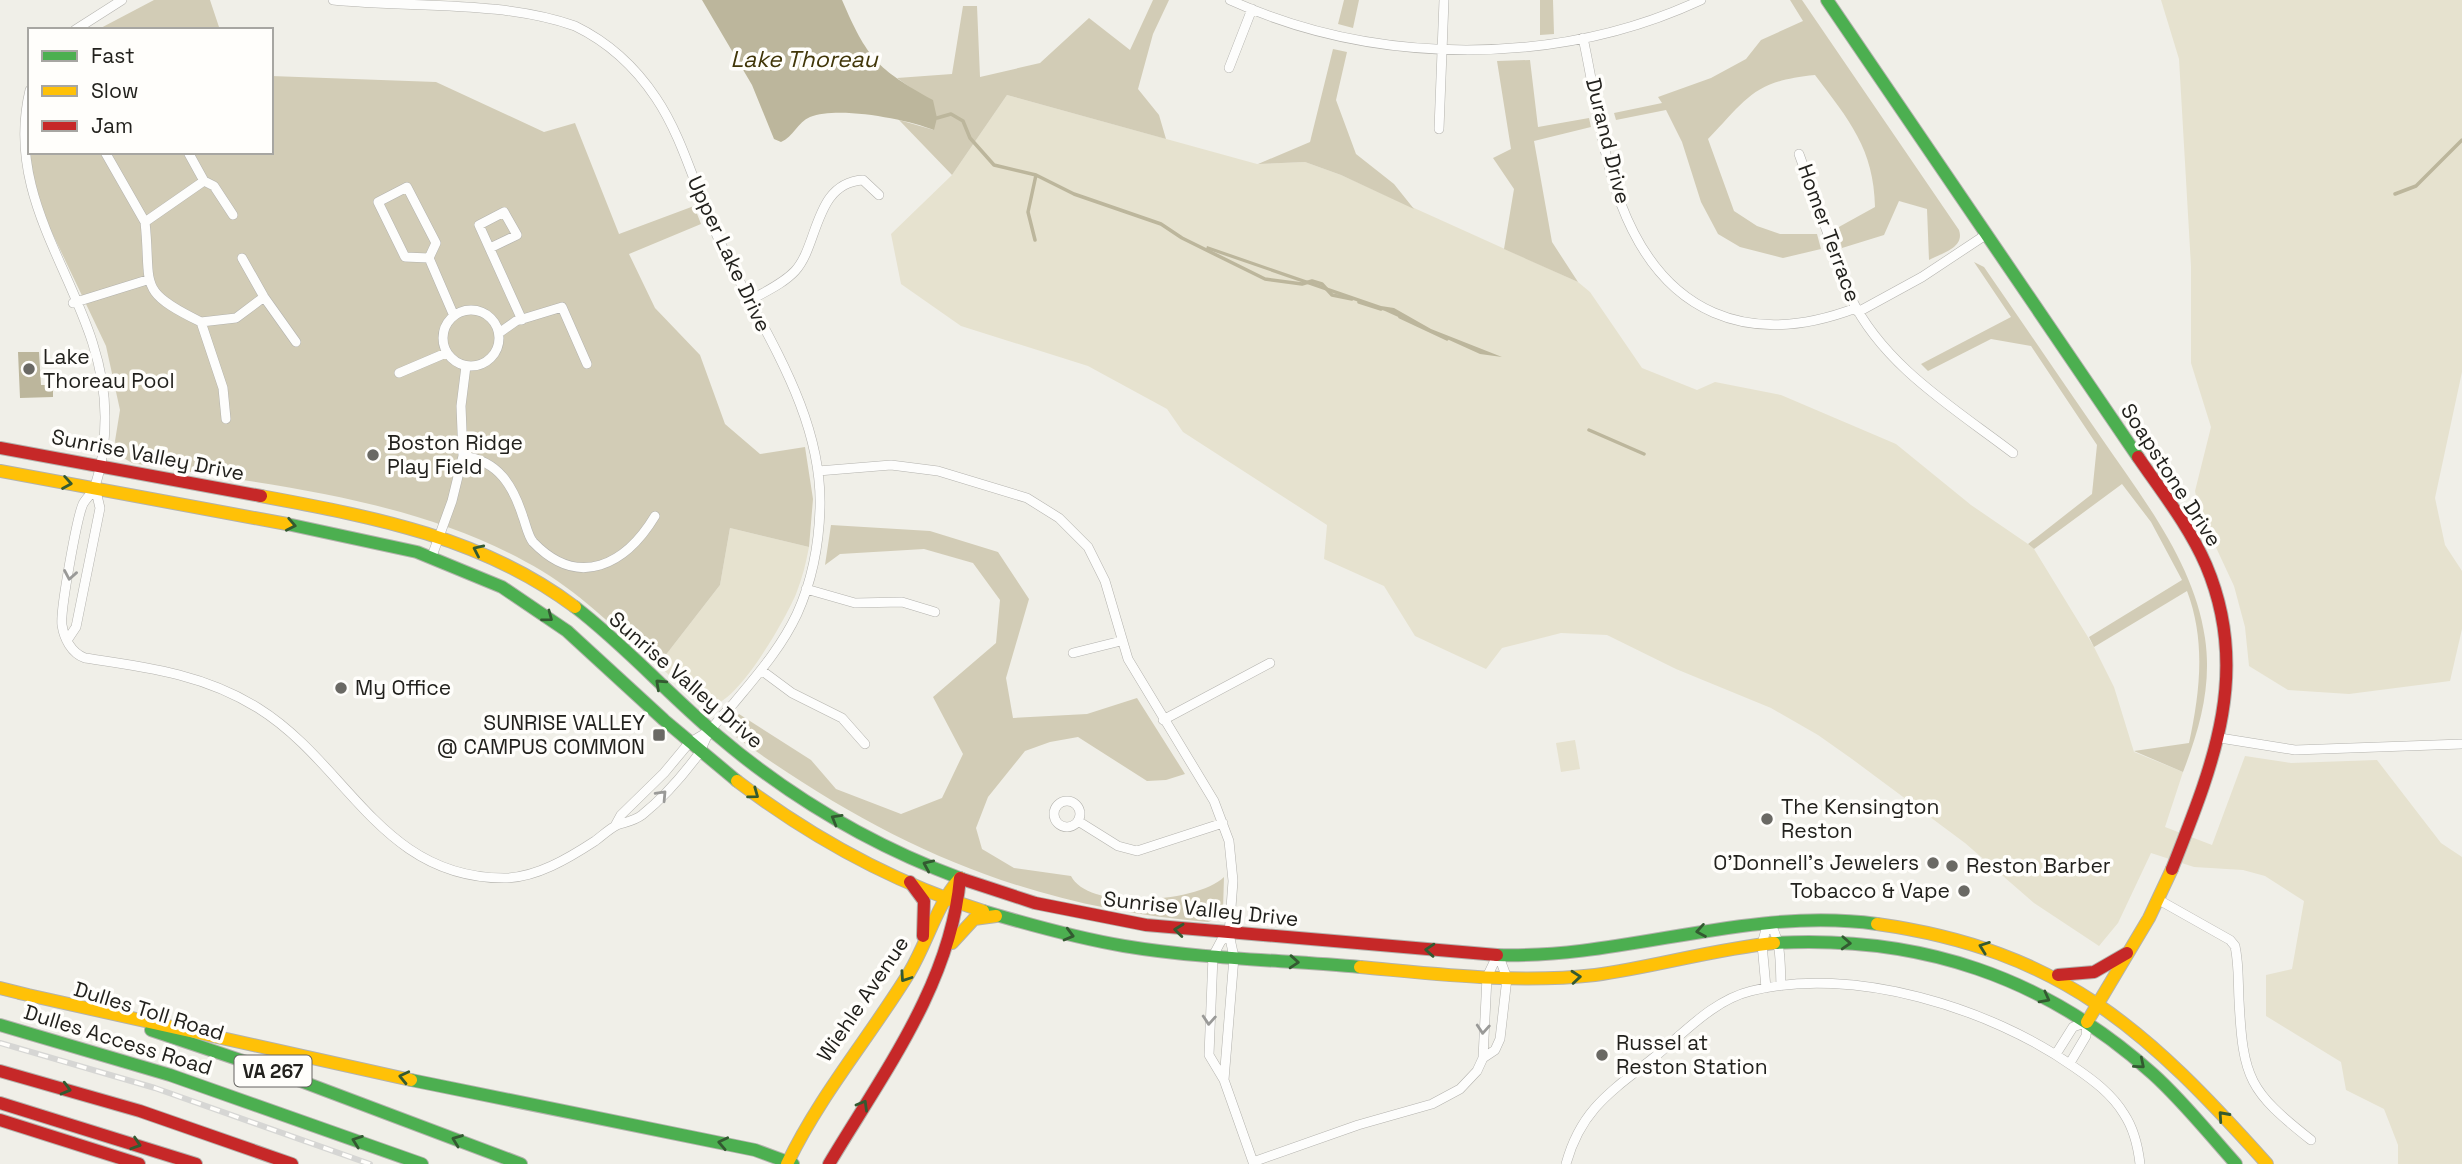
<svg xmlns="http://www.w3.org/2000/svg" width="2462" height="1164" font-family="'Space Grotesk',sans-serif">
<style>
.green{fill:#e6e2cf}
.forest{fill:#d2ccb6}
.water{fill:#bcb69c}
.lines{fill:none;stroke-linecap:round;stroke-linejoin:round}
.stream{stroke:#bcb69c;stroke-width:3.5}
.street-casing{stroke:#b3b2ad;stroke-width:10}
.fast-casing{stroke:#b3b2ad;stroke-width:14}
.slow-casing{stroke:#b3b2ad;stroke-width:14}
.jam-casing{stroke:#b3b2ad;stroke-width:14}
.street{stroke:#fdfdfc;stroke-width:9}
.fast{stroke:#4caf50;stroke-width:12}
.slow{stroke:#ffc107;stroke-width:12}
.jam{stroke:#c62828;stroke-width:12}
.rail-casing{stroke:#d6d6d4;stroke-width:6}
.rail{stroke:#fffefb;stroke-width:3.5;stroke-dasharray:10;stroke-linecap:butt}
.oneway{stroke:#335a31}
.oneway2{stroke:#9a9a98}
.poi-dot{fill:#6a6964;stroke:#fffefb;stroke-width:2.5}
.labels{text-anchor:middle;stroke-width:7;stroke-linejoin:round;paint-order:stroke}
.shield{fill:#fffefb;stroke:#646360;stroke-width:2}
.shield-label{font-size:19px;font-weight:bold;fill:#22211d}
.street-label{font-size:21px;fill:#22211d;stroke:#fffefb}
.poi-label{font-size:21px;fill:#22211d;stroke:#fffefb;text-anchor:start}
.water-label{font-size:23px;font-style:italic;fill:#413609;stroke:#fffefb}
</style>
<rect width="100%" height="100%" fill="#f0efe8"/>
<path class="green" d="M2161,0H2462V372L2435,498L2445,545L2462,571V629L2450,681L2349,694L2288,690L2249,666L2245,627L2234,586L2199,511L2195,491L2211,427L2191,363V266L2179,59Z
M1007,95L1257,164L1305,162L1341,175L1578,282L1590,292L1642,368L1697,390L1715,382L1781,395L1896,444L1971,505L2028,544L2034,549L2094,647L2114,687L2134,752L2183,772L2165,827L2212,845L2245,756L2291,763L2377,760L2441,843L2462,857V1164H2398V1145L2384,1109L2346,1090L2341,1062L2266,1016V975L2292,969L2304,901L2265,876L2243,870L2194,867L2151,853L2118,923L2099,946L2034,903L1965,843L1852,759L1818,735L1771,708L1676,669L1607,635L1561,633L1502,648L1486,669L1415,636L1384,586L1324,559L1327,525L1183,432L1167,409L1088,366L961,326L901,284L891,234L952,175Z
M730,528L809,547C806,563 802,579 796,594C786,618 732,716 703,706L658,665L720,585Z
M1575,740L1580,769L1561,772L1556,743Z"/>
<path class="forest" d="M154,0H210L220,30H97Z
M1153,0H1169L1153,34L1138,89L1159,115L1166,139L1007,95L952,175L899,120L934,130L911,88L897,78L952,74L963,6H977L980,77L1040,63L1089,18L1130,50Z
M1344,0H1359L1353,28L1338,24Z
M1540,0H1553L1554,34L1540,35Z
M1790,0H1802L1959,230C1965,248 1942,253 1929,260L1927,209L1899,201L1884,235L1842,248L1837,228L1875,207C1874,149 1849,120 1815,75C1753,81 1748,98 1708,139L1734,211L1757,226L1780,234H1817L1821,249L1783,258L1740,247L1718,234L1701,202L1682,142L1666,110L1616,120L1614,113L1662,103L1658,97L1711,78L1746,59L1761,40L1803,21Z
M1333,49L1347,52L1336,100L1356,154L1394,184L1414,209L1341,175L1305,162L1258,164L1310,142Z
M1530,60L1538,127L1589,118L1591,127L1534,141L1552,242L1578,282L1504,249L1514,189L1493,158L1511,149L1497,61Z
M271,76L436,82L544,132L575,123L619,234L694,206L701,224L629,254L655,308L700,355L725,424L760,454L805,447L813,499L809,547L730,528L720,585L658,665C620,634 585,597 542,571C418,497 271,486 132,463L117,454L115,441L120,410L106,346L36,199L30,152H271Z
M1974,262L1984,267C2022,322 2060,378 2098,433C2140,495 2194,561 2205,638C2212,685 2200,728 2183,772L2134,751L2189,743C2200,692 2206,641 2187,591L2094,647L2089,637L2182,580L2151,522L2122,484L2034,549L2028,544L2092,494L2097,445L2031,346L1991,339L1928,371L1921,364L2011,317Z
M831,525L930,531L998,552L1029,599L1006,678L1013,718L1087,714L1137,698L1185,774L1166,780L1147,781L1078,737L1050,742L1025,751L988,797L976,828L982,849L1014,868L1071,876C1089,912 1199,902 1224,877L1223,910L1219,918L1208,922C1024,907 884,844 736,737C731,728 732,722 739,714L811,760L836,789L901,814L942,798L963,754L933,697L996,643L1000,600L973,563L924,549L840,554L825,565Z"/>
<path class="water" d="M702,0H842C867,58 877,69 933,100L937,118L934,130C905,119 839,106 810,117C798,122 793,137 781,142L774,139L752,85Z
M1207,246L1381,306L1394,308L1431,329L1502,357L1480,354L1385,311L1206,249Z
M39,352L41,385H53V397L20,398L18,352Z"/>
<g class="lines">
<path class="stream" d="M937,118L951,114L963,121L970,138L994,165L1036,175L1074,194L1161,224L1182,238L1265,279L1302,284L1312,281L1322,284L1332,295L1352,299
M2395,194L2416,186L2462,140
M1035,240L1028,212L1036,175
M1359,302L1381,309
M1400,317L1447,339
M1589,430L1644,454"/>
<g class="street-casing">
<path id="street" d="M1230,0C1375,66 1557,67 1701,0
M75,30L122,0
M1583,38C1595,92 1601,152 1621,204C1663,314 1748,349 1856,308
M1229,68L1252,9
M30,90C0,214 106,298 105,418C105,439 102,466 95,486C93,493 86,498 83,504C77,517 60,611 62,625C64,638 71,653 85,658C146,667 204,674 258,708C348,764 381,878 504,878C536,878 569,858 595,841C602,836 609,829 617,825C626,822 634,821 642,815C662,799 683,775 698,755C703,747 705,738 710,731C717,721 726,712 734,703C757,675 781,648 797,614C812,581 819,544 820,508C823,404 750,315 711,222C693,181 681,135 656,98C636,68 608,42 575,26C501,0 412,8 333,0
M1439,129L1444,0
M105,152L145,222L204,181L188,152
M1799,154L1851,298C1884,366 1954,408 2013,453
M204,181L214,186L233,215
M145,222C152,286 135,290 201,322L223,388L226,419
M490,248L517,235L504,212L479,225L522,320
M242,258L264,297L296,342
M429,258L405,257L378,202L407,187L436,243L429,258L454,316
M749,301C764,292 783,284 795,271C819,245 814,183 863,180L879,195
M73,303L147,280
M443 338a28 28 0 1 1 56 0a28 28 0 1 1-56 0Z
M1858,312L1922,277L1987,234
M201,322L236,318L264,297
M499,333L516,321L562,307L587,364
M399,373L446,353
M463,456C499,461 513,486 523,517C526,525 528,536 533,542C579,590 626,564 655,516
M818,471L891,465L938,471L1027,498L1059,518L1088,547L1105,581L1128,659L1214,801L1229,841L1233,881L1229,934L1234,957L1224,1080
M432,556L452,501L463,456L461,406L466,366
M806,589L855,603L902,602L935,612
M68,639L76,627L100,508L95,487
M1073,653L1121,641
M761,670L792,693L842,718L865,744
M1163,720L1270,663
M2220,738L2295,750L2462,744
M1054 814a13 13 0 1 1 26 0a13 13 0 1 1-26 0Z
M1078,821L1118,846L1137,851L1223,823
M615,826L621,815L664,773L689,743L709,731
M2159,900L2230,940L2235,946C2239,964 2238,982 2239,1000C2243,1079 2249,1091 2311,1140
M1229,934L1221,941L1213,956L1209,1055L1224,1080L1253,1162L1358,1125L1432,1104L1460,1089L1477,1071L1483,1058L1495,1050L1500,1039L1507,978L1498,954
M1766,988L1762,944L1768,922C1782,938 1780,965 1781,986
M2056,1054L2073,1027L2087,1022L2086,1036L2070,1063
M1483,1058L1487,977L1498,954
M1566,1164C1580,1113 1607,1094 1647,1063C1680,1038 1710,1001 1751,991C1852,965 1991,1008 2074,1067C2093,1080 2112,1094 2124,1114C2134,1129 2138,1146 2140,1164"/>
</g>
<g class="fast-casing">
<path id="fast" d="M1827,0L2138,457
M287,524L417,552L502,587L567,631L664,720L737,781
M575,607C626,646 669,695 718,736C791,798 873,846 962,879
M983,911C1030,925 1076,938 1124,946C1202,959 1282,960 1360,967
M1774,943C1919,935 2044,976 2153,1074C2183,1101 2209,1134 2236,1164
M1497,955C1626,959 1748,906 1877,924
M0,1025L170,1075L422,1164
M151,1030L282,1074L521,1164
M411,1080L755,1150L793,1164"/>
</g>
<g class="slow-casing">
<path id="slow" d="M0,471L287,524
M261,496C373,517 482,537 575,607
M737,781C811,837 895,883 983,911
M1877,924C2062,950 2148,1031 2267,1164
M952,943L974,919L996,916
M1360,967C1438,974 1517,984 1595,975C1655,967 1714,949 1774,943
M0,988L28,995
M19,993L411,1080
M2087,1022L2149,918L2172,869
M787,1164C820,1095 869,1038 909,973C928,941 936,906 960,878"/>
</g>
<g class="jam-casing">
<path id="jam" d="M0,448L261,496
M2138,457C2162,492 2189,526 2206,565C2252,673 2212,767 2172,869
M962,879L1035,903L1146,925L1497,955
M910,882L924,901L923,936
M2058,975L2094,972L2127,953
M0,1071L140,1111L292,1164
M0,1103L196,1164
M0,1120L139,1164
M829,1164C882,1075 951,984 960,878"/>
</g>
<use href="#street" class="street"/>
<use href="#fast" class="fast"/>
<use href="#slow" class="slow"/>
<use href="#jam" class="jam"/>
<g class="rail-casing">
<path id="rail" d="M0,1043L155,1088L370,1164"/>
</g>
<use href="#rail" class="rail"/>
</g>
<defs><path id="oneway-chevron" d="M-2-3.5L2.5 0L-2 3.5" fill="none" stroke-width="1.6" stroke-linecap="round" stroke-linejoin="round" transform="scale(1.75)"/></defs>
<g class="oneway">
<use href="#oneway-chevron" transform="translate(67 483) rotate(10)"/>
<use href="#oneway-chevron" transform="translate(291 525) rotate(11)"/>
<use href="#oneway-chevron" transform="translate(478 550) rotate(-155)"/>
<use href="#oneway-chevron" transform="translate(548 617) rotate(37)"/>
<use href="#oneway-chevron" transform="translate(660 684) rotate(-137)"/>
<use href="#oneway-chevron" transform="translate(754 794) rotate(36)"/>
<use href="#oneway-chevron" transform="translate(836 819) rotate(-150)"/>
<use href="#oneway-chevron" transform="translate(928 865) rotate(-156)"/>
<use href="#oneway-chevron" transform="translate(1179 930) rotate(-174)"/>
<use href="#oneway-chevron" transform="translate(1701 931) rotate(170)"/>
<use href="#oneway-chevron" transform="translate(1069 935) rotate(15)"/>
<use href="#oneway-chevron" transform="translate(1846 943) rotate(3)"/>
<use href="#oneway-chevron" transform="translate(1984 947) rotate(-160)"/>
<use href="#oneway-chevron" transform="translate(1430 950) rotate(-176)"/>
<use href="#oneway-chevron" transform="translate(1294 962) rotate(4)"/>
<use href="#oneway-chevron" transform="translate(905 977) rotate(124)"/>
<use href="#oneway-chevron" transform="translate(1576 977) rotate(-5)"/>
<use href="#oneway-chevron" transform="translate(2045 998) rotate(28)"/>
<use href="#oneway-chevron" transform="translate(2140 1064) rotate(40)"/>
<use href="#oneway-chevron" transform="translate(404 1077) rotate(-167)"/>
<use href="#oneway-chevron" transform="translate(66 1089) rotate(15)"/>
<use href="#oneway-chevron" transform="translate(863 1105) rotate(-60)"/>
<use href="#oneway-chevron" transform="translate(2223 1116) rotate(-132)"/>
<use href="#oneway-chevron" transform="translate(457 1140) rotate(-159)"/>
<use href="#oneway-chevron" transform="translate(357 1141) rotate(-160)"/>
<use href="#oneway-chevron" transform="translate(723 1143) rotate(-168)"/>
<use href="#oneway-chevron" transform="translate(136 1144) rotate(18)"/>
</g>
<g class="oneway2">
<use href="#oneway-chevron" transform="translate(70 575) rotate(100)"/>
<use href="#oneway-chevron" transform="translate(662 795) rotate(-47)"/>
<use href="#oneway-chevron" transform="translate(1209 1020) rotate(94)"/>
<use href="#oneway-chevron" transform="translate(1483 1029) rotate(94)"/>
</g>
<g class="poi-dot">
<circle cx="29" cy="369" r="7"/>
<circle cx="373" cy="455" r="7"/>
<circle cx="341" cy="688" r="7"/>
<rect x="652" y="728" width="14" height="14" rx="3.5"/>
<circle cx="1767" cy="819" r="7"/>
<circle cx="1933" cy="863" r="7"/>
<circle cx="1952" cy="866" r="7"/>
<circle cx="1964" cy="891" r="7"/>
<circle cx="1602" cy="1055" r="7"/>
</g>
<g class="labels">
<rect class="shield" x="234.5" y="1055.5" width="77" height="31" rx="5"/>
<g class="shield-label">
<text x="273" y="1078">VA 267</text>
</g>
<g class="street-label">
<text transform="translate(1608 141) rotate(76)" y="7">Durand Drive</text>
<text transform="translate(1829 233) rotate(70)" y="7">Homer Terrace</text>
<text transform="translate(729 254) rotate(65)" y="7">Upper Lake Drive</text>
<text transform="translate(148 455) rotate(11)" y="7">Sunrise Valley Drive</text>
<text transform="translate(2171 475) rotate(57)" y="7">Soapstone Drive</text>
<text transform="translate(686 680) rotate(41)" y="7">Sunrise Valley Drive</text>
<text transform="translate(1201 909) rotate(6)" y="7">Sunrise Valley Drive</text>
<text transform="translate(863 999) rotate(-56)" y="7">Wiehle Avenue</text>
<text transform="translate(149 1011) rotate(17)" y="7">Dulles Toll Road</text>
<text transform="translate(118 1040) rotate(17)" y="7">Dulles Access Road</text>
</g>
<g class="poi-label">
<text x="43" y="364">Lake<tspan x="43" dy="24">Thoreau Pool</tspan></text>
<text x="387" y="450">Boston Ridge<tspan x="387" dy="24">Play Field</tspan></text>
<text x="355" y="695">My Office</text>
<text x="645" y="730" text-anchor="end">SUNRISE VALLEY<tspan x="645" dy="24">@ CAMPUS COMMON</tspan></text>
<text x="1781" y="814">The Kensington<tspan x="1781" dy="24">Reston</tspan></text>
<text x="1919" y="870" text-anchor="end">O'Donnell's Jewelers</text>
<text x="1966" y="873">Reston Barber</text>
<text x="1950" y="898" text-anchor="end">Tobacco &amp; Vape</text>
<text x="1616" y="1050">Russel at<tspan x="1616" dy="24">Reston Station</tspan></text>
</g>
<g class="water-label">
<text x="804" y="67">Lake Thoreau</text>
</g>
</g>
<rect x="28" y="28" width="245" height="126" fill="#fffefb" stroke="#a7a6a2" stroke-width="2"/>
<rect x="42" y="51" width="35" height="10" fill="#4caf50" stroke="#a7a6a2" stroke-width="2"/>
<text x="91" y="63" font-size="21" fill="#22211d">Fast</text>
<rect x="42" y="86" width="35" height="10" fill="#ffc107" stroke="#a7a6a2" stroke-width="2"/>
<text x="91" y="98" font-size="21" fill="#22211d">Slow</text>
<rect x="42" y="121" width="35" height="10" fill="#c62828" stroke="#a7a6a2" stroke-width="2"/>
<text x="91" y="133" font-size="21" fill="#22211d">Jam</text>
</svg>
